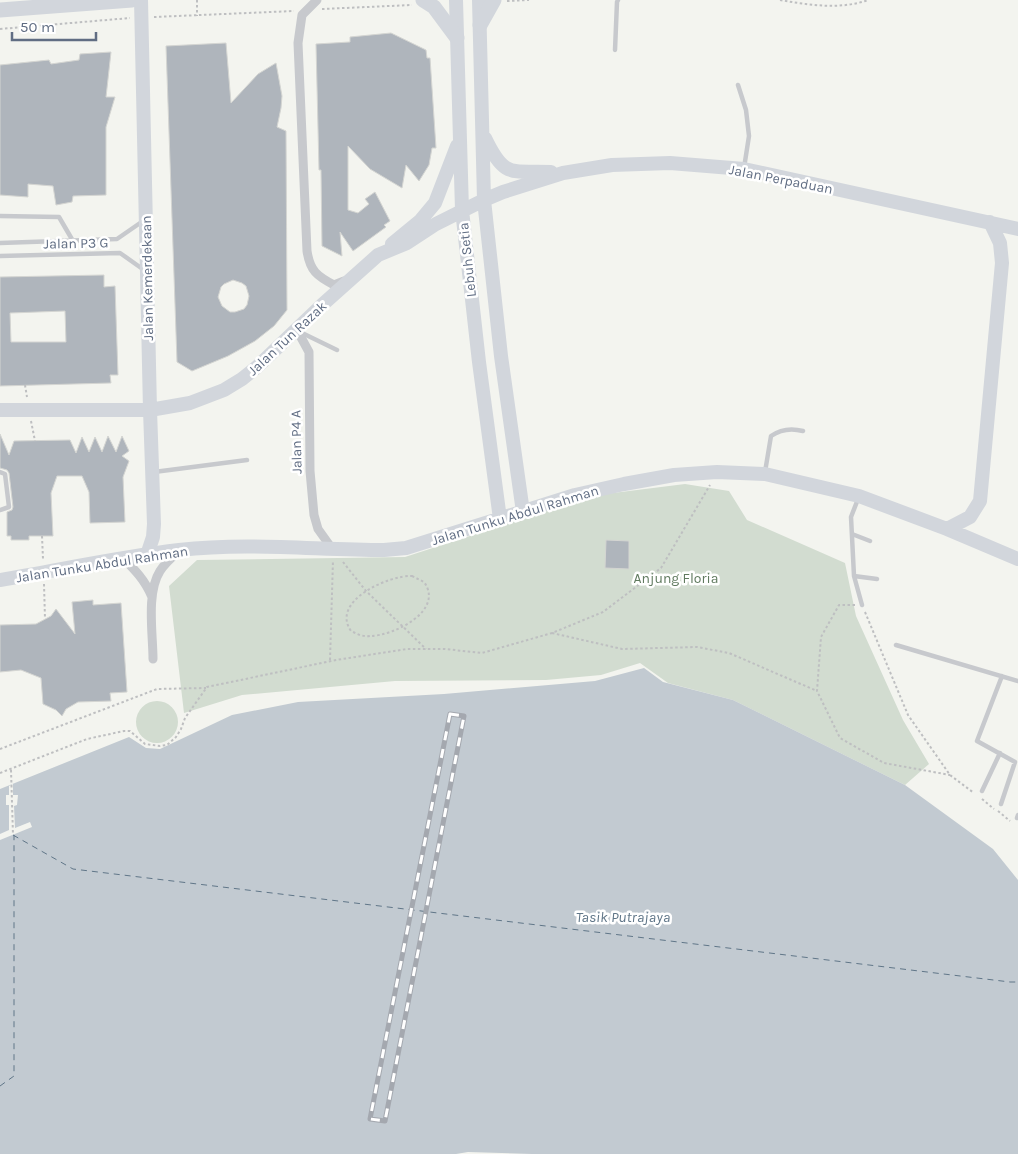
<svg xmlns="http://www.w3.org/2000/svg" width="1018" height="1154" font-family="Karla,sans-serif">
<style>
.green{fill:#d2dcd0}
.water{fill:#c2cad1}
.pier{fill:#f3f4ef}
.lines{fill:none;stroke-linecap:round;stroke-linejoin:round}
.ferry{stroke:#607688;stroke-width:1;stroke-dasharray:6 5;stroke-linecap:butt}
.building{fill:#afb5bc;stroke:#d4d5d2;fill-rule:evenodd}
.path{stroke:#bebfc1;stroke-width:2;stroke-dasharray:2.5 2.5;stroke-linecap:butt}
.lane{stroke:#c7c9cd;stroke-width:4.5}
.street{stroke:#c7c9cd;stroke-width:9}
.secondary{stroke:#d2d6dc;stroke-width:14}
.primary{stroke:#d2d6dc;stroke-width:15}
.rail-casing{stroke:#a4a8af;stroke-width:5}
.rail{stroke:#fff;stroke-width:3;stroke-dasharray:9;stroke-linecap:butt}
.labels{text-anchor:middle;stroke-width:5;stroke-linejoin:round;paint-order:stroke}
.street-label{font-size:14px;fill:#606d83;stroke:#fff}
.park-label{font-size:14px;fill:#607a5f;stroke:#fff}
.water-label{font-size:15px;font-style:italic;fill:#607688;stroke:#fff}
</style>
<rect width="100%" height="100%" fill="#f3f4ef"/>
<path class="green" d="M685,484L729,491L747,520L845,563L856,616L903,720L929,764L905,785L733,700L668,683L640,663L601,675L546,680L395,681L242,695L184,713L169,586L197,560L405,557L597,495Z
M136 722a21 21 0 1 1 42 0a21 21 0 1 1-42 0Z"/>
<path class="water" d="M644,668L663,682L733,700L905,785L993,849L1018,880V1154H532L468,1152L456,1154H0V789L129,737L146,748L160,749L232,715L298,702L444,694L595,681Z"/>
<path class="pier" d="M13,784V795H18L17,805L14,806L15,828L30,822L32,827L0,840V834L9,830V805H6V795H9V786Z"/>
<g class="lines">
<path class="ferry" d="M13,835L73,869L1010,982H1018
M0,1086L14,1076V835"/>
</g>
<path class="building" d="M391,33L426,50L427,58H430L436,148H432L429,165L419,181L406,165L402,188L370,169L348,146V210L358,213L369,204L365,199L375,192L390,221L384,225L386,227L353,251L340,232L342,256L322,246L321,170H319L316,44L350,42V37Z
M226,43L231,103L258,74L276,63L282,96L281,108L277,127L286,131L287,310L274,326L255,341L228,356L192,371L177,362L166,46ZM233,280L242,283L246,286L249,296L247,305L244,309L235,312H230L222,306L218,297L221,287L224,284Z
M111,52L106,97H115L106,127V195L73,196L72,202L56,205L53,186L28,184V197L0,195V65L49,60L51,64L79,60L80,54Z
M104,275V287L115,286L118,375H110L111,383L0,386V277ZM65,311L66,342H11L10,313Z
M0,434L9,455L14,441L70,440L76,453L82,437L89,452L95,437L102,452L108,436L116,452L122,436L129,451L122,456L129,461L123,477L125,522L90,523L89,492L82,476H57L51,493L53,536H29V540H11V536H7V512L12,510L13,507L9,473L7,470L0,468Z
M606,540L629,541V569L605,568Z
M93,600V605L121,603L127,692L110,693L111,701L78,702L66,709L62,716L56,710L43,704L41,678L21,670L0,672V625L36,624L51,616L56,609L75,634L72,602Z"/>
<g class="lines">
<path class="path" d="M197,0V16
M780,0C809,5 840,10 868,0
M507,1L529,0
M322,9L412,5
M154,17L294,11
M0,29L130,18
M25,385L27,397
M31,421L35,441
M42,536L43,559
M343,562L366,591L426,649
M412,576L424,582C445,611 393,636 370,636C363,637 357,634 351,631C330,601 389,575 412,576Z
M44,584L45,619
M855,605H839L821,637L817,691L840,738L884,763L950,775
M865,612L908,715L950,775L974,793
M552,633L622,649L697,647L729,653L817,691
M330,660L333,560
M0,749L157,689L206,688
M11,770L13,835
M0,773L87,739L124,731H130L145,744L160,746L167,745L176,737L181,729L185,718L207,687L336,660L407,649H445L482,653L552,633L603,612L661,568L710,485
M982,799L994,809
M998,811L1010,821"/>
<path class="lane" d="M615,50L617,2L618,0
M738,85L746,110L749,136L744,168
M0,216L59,217L73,241
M0,243L117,239L143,221
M0,256L120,253L144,270
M300,332L337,350
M0,472L5,474L9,507L0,510
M154,472L247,460
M765,472L771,436C781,429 792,428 803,431
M858,499L851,517L854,576L862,605
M852,534L870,541
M854,576L877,579
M896,645L1018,681
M982,791L1000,753
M1001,804L1015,762L977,741L1002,676
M1017,818L1018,815"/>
<path class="street" d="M317,0L302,15L298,43L307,251C310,271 317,276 334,285L344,281
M297,330L309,352L310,471L314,515L318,529L333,550
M123,558C135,570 145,580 152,597
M153,659C153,634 146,593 160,571C165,563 172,557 179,551"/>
<path class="secondary" d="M141,0L150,410L154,524L153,537L147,555
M456,0L462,210L479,362L500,519
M479,0L484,200L501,356L523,512
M485,138C505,180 512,170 551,172
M392,244L420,221L435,203L457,146
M0,410H150L190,403L224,390L242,379L257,367L322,305L378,255L407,243L436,224L484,200L503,192L563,173L612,165L670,163L744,169L1018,229
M947,529L970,517L980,501L1002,263L1000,243L990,222
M0,580C60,570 119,557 179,550C247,542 316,550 384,550L406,548L575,495L624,484L674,475L717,472L765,474L859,496L947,529L1018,559"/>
<path class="primary" d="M423,0L434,7L457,38
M0,10L132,0
M480,25L494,0"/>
<g class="rail-casing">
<path id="rail" d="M450,714L464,716L385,1121L370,1119Z"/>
</g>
<use href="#rail" class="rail"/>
</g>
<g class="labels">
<g class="street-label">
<text transform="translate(781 179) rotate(11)" y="5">Jalan Perpaduan</text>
<text transform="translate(76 243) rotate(-1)" y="5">Jalan P3 G</text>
<text transform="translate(467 260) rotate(-96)" y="5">Lebuh Setia</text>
<text transform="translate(147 278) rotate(-91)" y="5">Jalan Kemerdekaan</text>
<text transform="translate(287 338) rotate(-43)" y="5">Jalan Tun Razak</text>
<text transform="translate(296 442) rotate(-91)" y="5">Jalan P4 A</text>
<text transform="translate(515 515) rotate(-17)" y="5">Jalan Tunku Abdul Rahman</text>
<text transform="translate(102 564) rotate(-9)" y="5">Jalan Tunku Abdul Rahman</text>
</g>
<g class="park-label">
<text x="676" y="583">Anjung Floria</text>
</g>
<g class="water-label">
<text x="623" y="922">Tasik Putrajaya</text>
</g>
</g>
<path d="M12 32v8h84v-8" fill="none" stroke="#606d83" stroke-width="2.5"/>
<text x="20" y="32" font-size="15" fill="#606d83" stroke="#ffffff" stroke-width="4" paint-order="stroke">50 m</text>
</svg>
